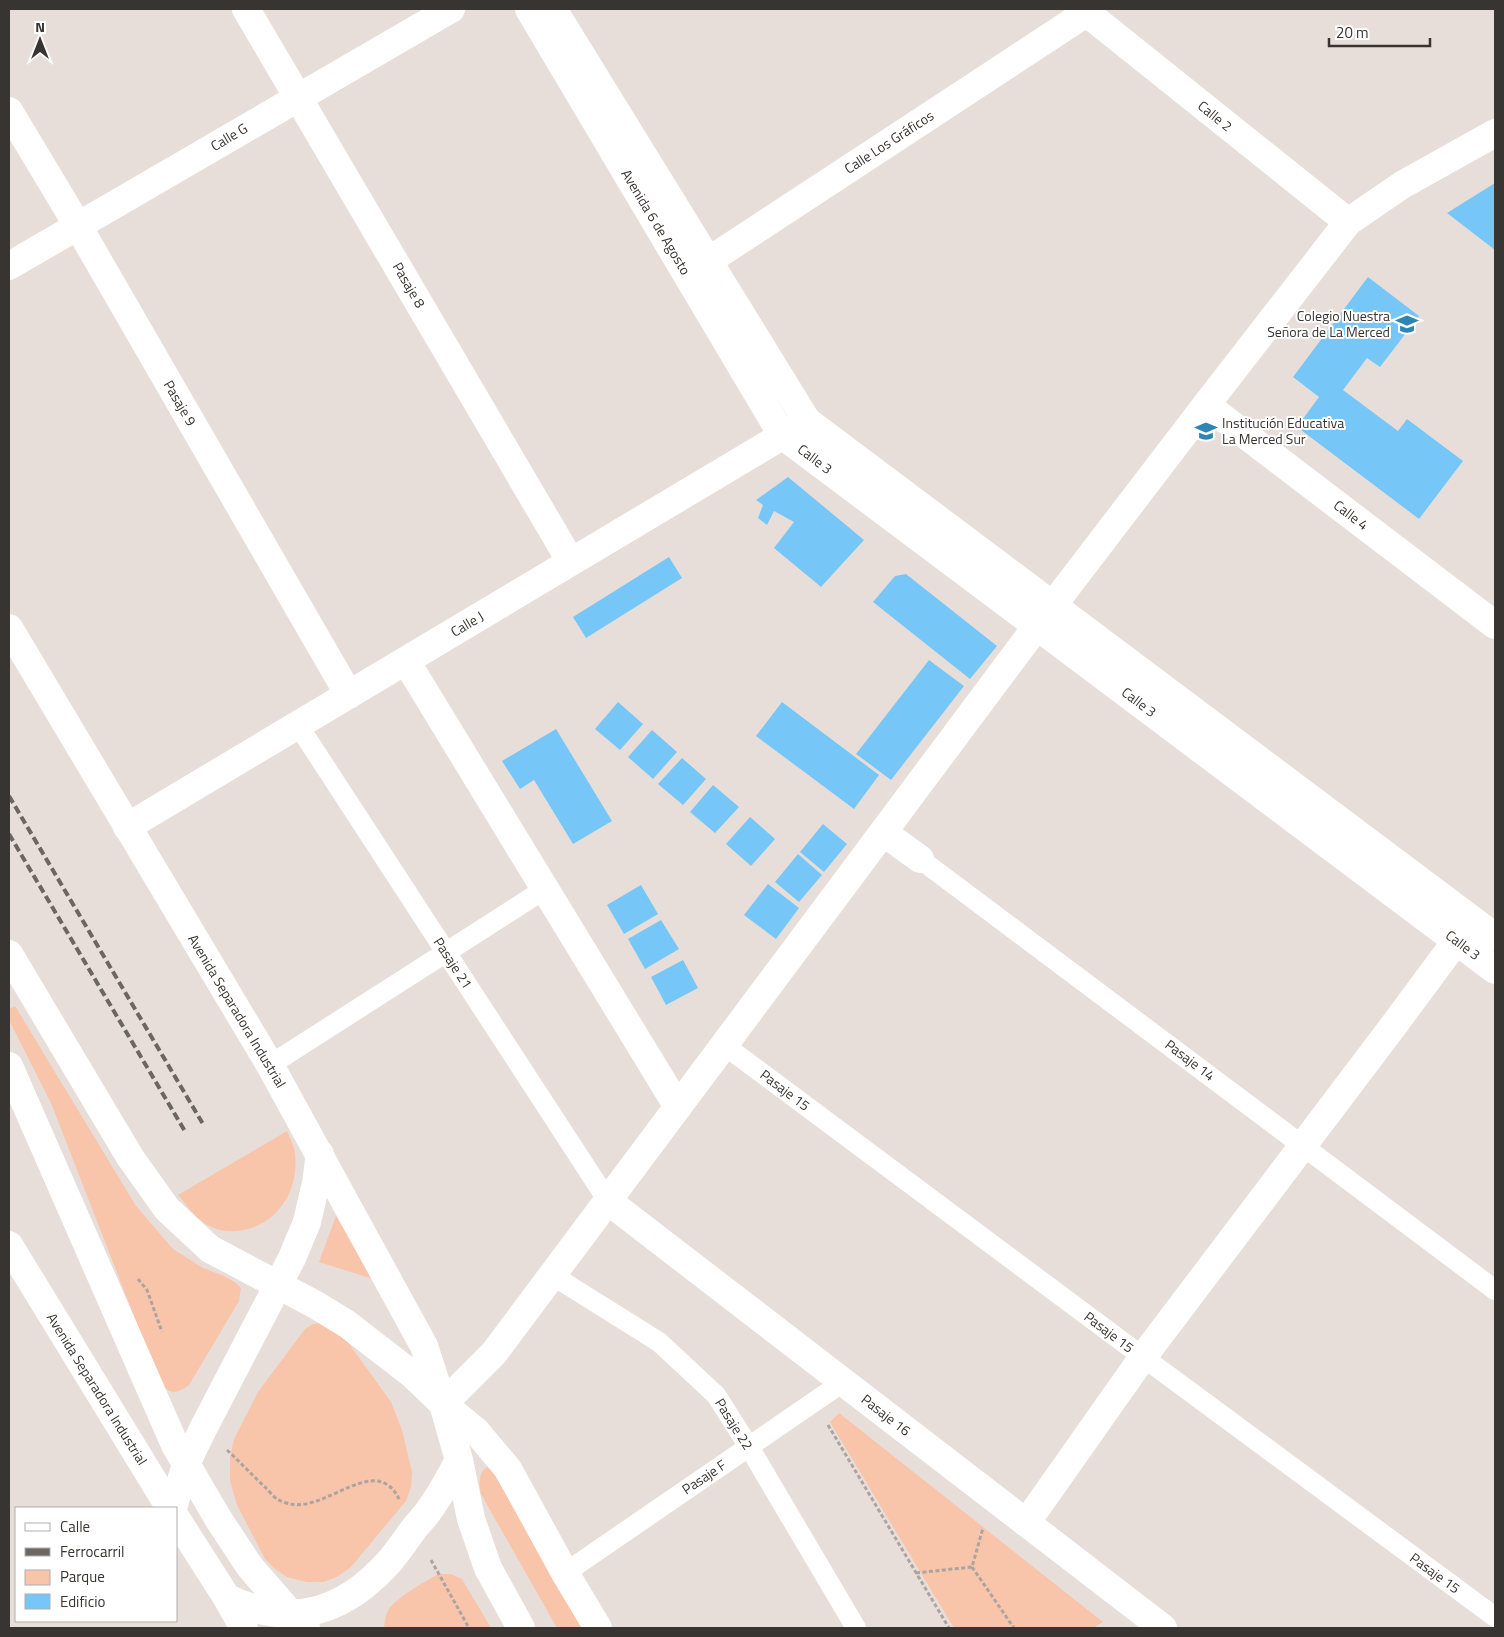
<svg xmlns="http://www.w3.org/2000/svg" width="1504" height="1637" font-family="'Titillium Web',sans-serif">
<style>
.green{fill:#f8c4aa}
.building{fill:#76c7f7}
.lines{fill:none;stroke-linecap:round;stroke-linejoin:round}
.path{stroke:#aca4a0;stroke-width:3;stroke-dasharray:4 2.5;stroke-linecap:butt}
.service{stroke:#fff;stroke-width:20}
.minor{stroke:#fff;stroke-width:28}
.tertiary{stroke:#fff;stroke-width:28}
.secondary{stroke:#fff;stroke-width:28}
.rail{stroke:#6c6663;stroke-width:4;stroke-dasharray:8 4;stroke-linecap:butt}
.labels{text-anchor:middle;stroke-width:4;stroke-linejoin:round;paint-order:stroke}
.street-label{font-size:14px;fill:#383432;stroke:#fff}
.poi-label{font-size:14px;fill:#383432;stroke:#fff;text-anchor:end}
</style>
<rect width="100%" height="100%" fill="#e8ded9"/>
<path class="green" d="M15,1006L136,1206L173,1249L203,1268L224,1276L236,1283L241,1288L239,1301L189,1385C177,1394 170,1395 160,1383L51,1103L9,1020V1009Z
M287,1131C289,1136 292,1142 294,1148C301,1183 283,1220 248,1229C234,1233 220,1232 207,1225C195,1218 187,1205 178,1195Z
M336,1216L373,1279L319,1262Z
M321,1323L342,1334L391,1402L402,1430L412,1472L411,1487L406,1501L351,1567L337,1577L323,1582H307L287,1577L275,1569L265,1559L237,1505L230,1481V1458L234,1439L258,1392L305,1329L313,1324Z
M839,1413L1103,1622L1093,1628H954L830,1422Z
M487,1467L491,1469L584,1628H557L481,1494C479,1484 478,1473 487,1467Z
M438,1574H451L462,1579L491,1628H384C385,1621 385,1615 389,1609C396,1598 426,1581 438,1574Z"/>
<path class="building" d="M1495,183V250L1447,213Z
M1368,277L1419,316L1380,367L1367,358L1343,390L1398,431L1407,419L1463,461L1419,519L1297,427L1319,397L1293,377Z
M788,477L864,540L821,587L774,548L794,522L774,511L767,525L758,518L763,505L756,500Z
M669,557L682,578L586,638L573,617Z
M906,574L997,646L970,679L873,602L895,576Z
M929,660L964,686L891,780L856,754Z
M618,702L643,724L620,750L595,729Z
M782,702L879,775L854,809L756,736Z
M556,729L612,821L573,844L534,780L520,789L502,761Z
M652,730L677,752L653,779L628,757Z
M682,758L706,779L683,805L658,784Z
M713,785L739,807L715,833L690,812Z
M750,817L775,839L751,866L726,844Z
M823,824L847,844L824,872L800,852Z
M798,854L822,875L799,902L775,882Z
M768,884L799,908L776,939L744,915Z
M641,885L658,914L624,934L607,905Z
M661,920L679,949L645,969L628,939Z
M683,960L698,988L666,1005L651,977Z"/>
<g class="lines">
<path class="path" d="M138,1279L147,1290L162,1332
M828,1425L949,1628
M227,1450C240,1462 252,1475 265,1487C269,1491 274,1498 279,1500C282,1502 287,1503 290,1504C327,1512 376,1452 399,1499
M431,1560L469,1628
M972,1567L1014,1628
M916,1573L972,1567L983,1528"/>
<path class="service" d="M298,725L608,1201
M920,859L1495,1290
M724,1045L1143,1357L1495,1617
M270,1065L545,889
M552,1275L659,1342L716,1395L749,1447L856,1628
M565,1573L843,1382"/>
<path class="minor" d="M246,9L571,562
M529,9L782,435L1495,970
M553,9L807,421L1495,937
M1082,9L1348,222
M9,111L78,226L349,695
M9,266L451,9
M693,271L1086,13L1089,9
M1206,405L1495,625
M9,628L270,1065L424,1346L443,1404L476,1431L508,1469L565,1573L598,1628
M406,661L678,1107
M127,827L797,427
M883,832L920,859
M608,1201L1163,1628
M443,1404L494,1353L1037,626L1206,405L1348,222L1402,185L1495,133
M1026,1523L1143,1357L1394,1025L1468,925"/>
<path class="tertiary" d="M9,1245L170,1508
M176,1518L227,1598L244,1628"/>
<path class="secondary" d="M9,954L130,1157L167,1209L210,1249L316,1305L347,1324L413,1375L443,1404L459,1460L471,1519L488,1568L521,1628
M9,1066L175,1445L219,1520L250,1567L291,1614L306,1628
M173,1508L186,1464L204,1427L292,1258L307,1222L316,1183L320,1154
M227,1598C290,1628 342,1614 388,1563C397,1553 405,1541 413,1530C418,1523 425,1517 430,1509C441,1494 450,1477 459,1460"/>
<path class="rail" d="M9,796L203,1124
M9,834L186,1133"/>
</g>
<defs>
<g id="school-bare" transform="scale(1.725)"><path d="M0-5L7-2L0 1L-7-2ZM-4 1L0 2.5L4 1V4Q0 6-4 4Z" fill="#2e85b4" stroke="#fff" stroke-width="2.5" paint-order="stroke"/></g>
</defs>
<g fill-rule="evenodd">
<use href="#school-bare" x="1407" y="324"/>
<use href="#school-bare" x="1206" y="431"/>
</g>
<g class="labels">
<g class="street-label">
<text transform="translate(1215 116) rotate(39)" y="5">Calle 2</text>
<text transform="translate(229 137) rotate(-31)" y="5">Calle G</text>
<text transform="translate(889 142) rotate(-33)" y="5">Calle Los Gráficos</text>
<text transform="translate(656 222) rotate(59)" y="5">Avenida 6 de Agosto</text>
<text transform="translate(409 285) rotate(60)" y="5">Pasaje 8</text>
<text transform="translate(180 403) rotate(60)" y="5">Pasaje 9</text>
<text transform="translate(815 459) rotate(37)" y="5">Calle 3</text>
<text transform="translate(1351 515) rotate(37)" y="5">Calle 4</text>
<text transform="translate(467 624) rotate(-31)" y="5">Calle J</text>
<text transform="translate(1139 702) rotate(37)" y="5">Calle 3</text>
<text transform="translate(1463 945) rotate(37)" y="5">Calle 3</text>
<text transform="translate(453 963) rotate(57)" y="5">Pasaje 21</text>
<text transform="translate(237 1011) rotate(59)" y="5">Avenida Separadora Industrial</text>
<text transform="translate(1190 1060) rotate(37)" y="5">Pasaje 14</text>
<text transform="translate(785 1090) rotate(37)" y="5">Pasaje 15</text>
<text transform="translate(1109 1332) rotate(37)" y="5">Pasaje 15</text>
<text transform="translate(97 1389) rotate(58)" y="5">Avenida Separadora Industrial</text>
<text transform="translate(886 1415) rotate(38)" y="5">Pasaje 16</text>
<text transform="translate(734 1424) rotate(58)" y="5">Pasaje 22</text>
<text transform="translate(704 1477) rotate(-34)" y="5">Pasaje F</text>
<text transform="translate(1435 1573) rotate(36)" y="5">Pasaje 15</text>
</g>
<g class="poi-label">
<text x="1390" y="321">Colegio Nuestra<tspan x="1390" dy="16">Señora de La Merced</tspan></text>
<text x="1222" y="428" text-anchor="start">Institución Educativa<tspan x="1222" dy="16">La Merced Sur</tspan></text>
</g>
</g>
<rect width="1504" height="1637" fill="none" stroke="#383432" stroke-width="20"/>
<rect x="15" y="1507" width="162" height="115" fill="#ffffff" stroke="#afaead"/>
<rect x="25" y="1523" width="25" height="8" fill="#ffffff" stroke="#afaead"/>
<text x="60" y="1532" font-size="15" fill="#383432">Calle</text>
<rect x="25" y="1548" width="25" height="8" fill="#6c6663" stroke="#afaead"/>
<text x="60" y="1557" font-size="15" fill="#383432">Ferrocarril</text>
<rect x="25" y="1570" width="25" height="15" fill="#f8c4aa" stroke="#afaead"/>
<text x="60" y="1582" font-size="15" fill="#383432">Parque</text>
<rect x="25" y="1594" width="25" height="15" fill="#76c7f7" stroke="#afaead"/>
<text x="60" y="1607" font-size="15" fill="#383432">Edificio</text>
<g transform="translate(40 40)" stroke="#ffffff" stroke-width="4" paint-order="stroke">
<path d="M0-4L9 19L0 12L-9 19Z" fill="#383432"/>
<text y="-8" font-size="14" font-weight="bold" text-anchor="middle" fill="#383432">N</text>
</g>
<path d="M1329 38v8h101v-8" fill="none" stroke="#383432" stroke-width="2.5"/>
<text x="1336" y="38" font-size="15" fill="#383432" stroke="#ffffff" stroke-width="4" paint-order="stroke">20 m</text>
</svg>
